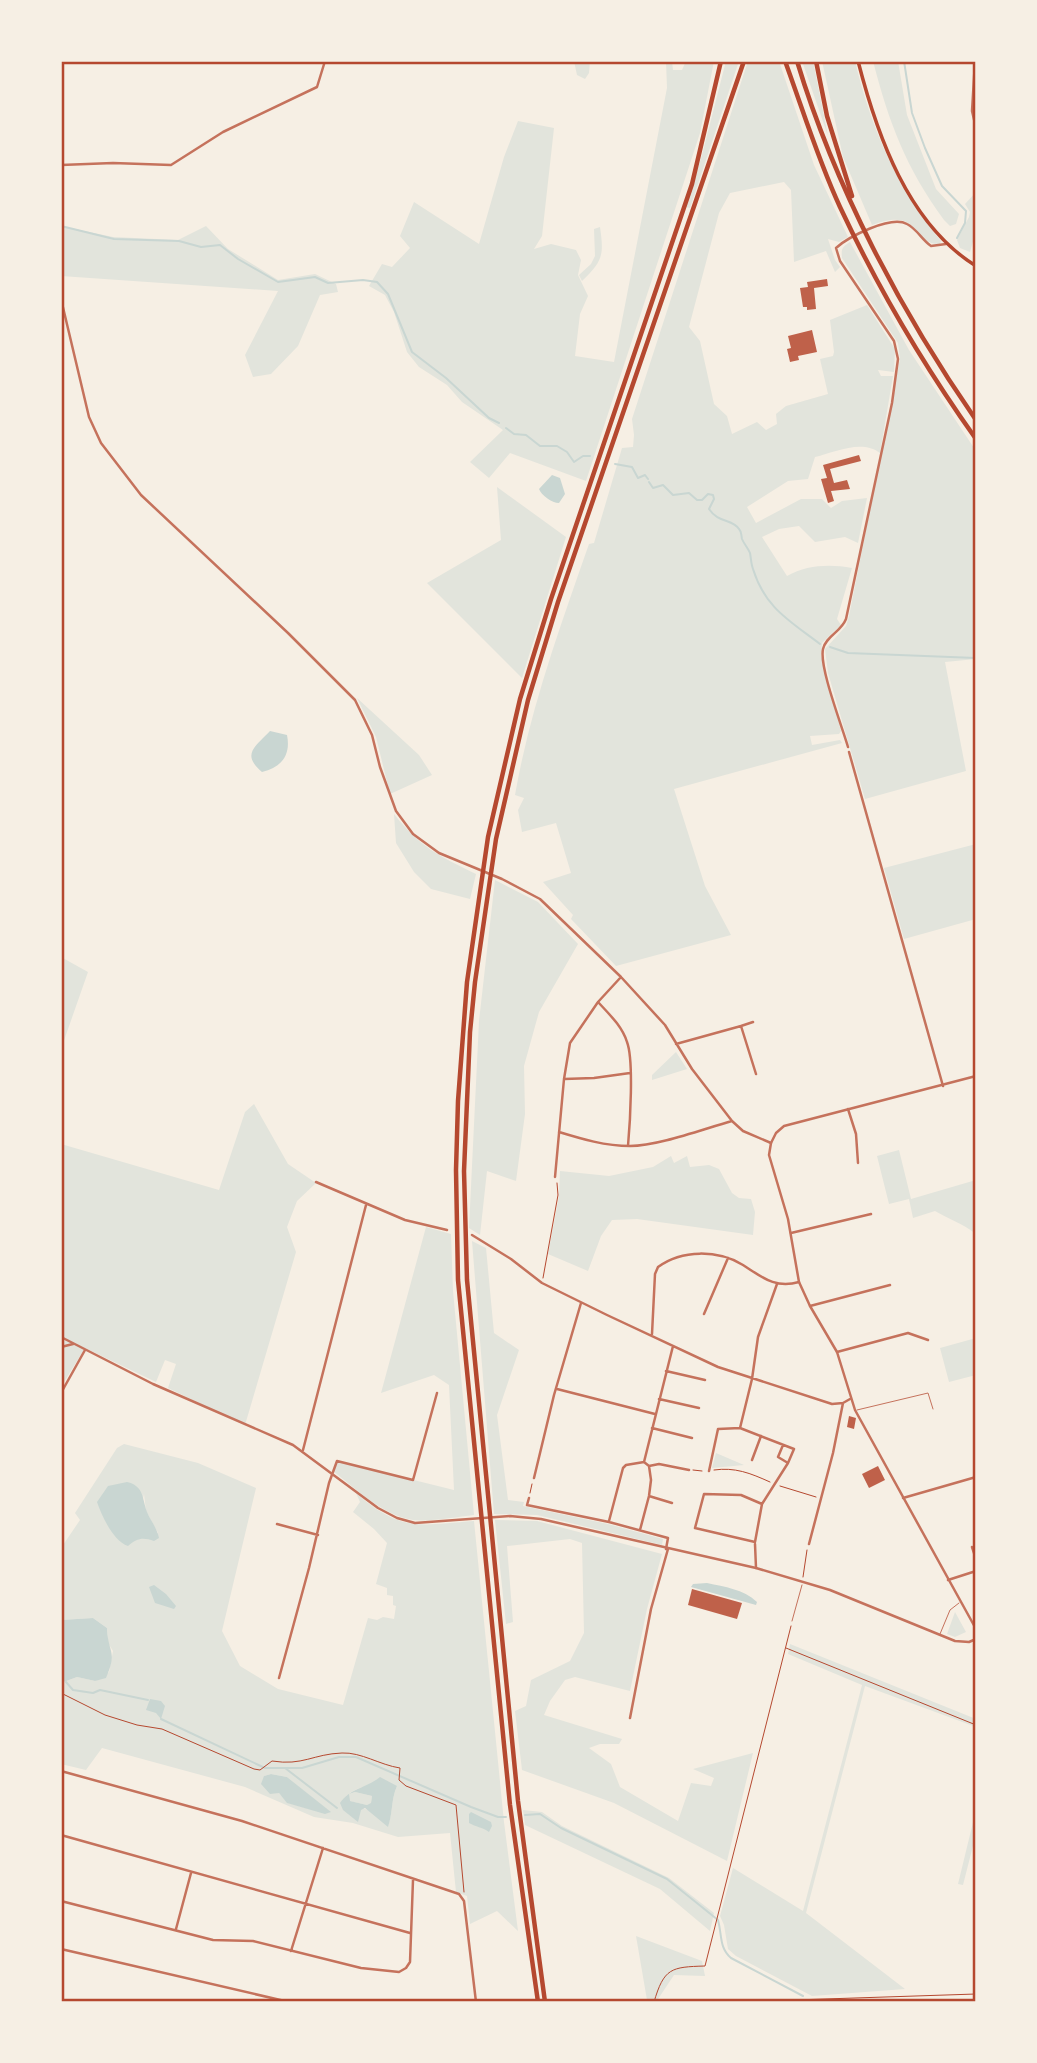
<svg xmlns="http://www.w3.org/2000/svg" width="1037" height="2063" font-family="Lato,sans-serif">
<style>
.green{fill:#e2e4dc;fill-rule:evenodd}
.water{fill:#c9d6d2;fill-rule:evenodd}
.lines{fill:none;stroke-linecap:round;stroke-linejoin:round}
.stream{stroke:#c9d6d2;stroke-width:2}
.building{fill:#bf614a}
.path{stroke:#b5482f;stroke-width:1}
.service{stroke:#c5725c;stroke-width:1}
.minor{stroke:#c5725c;stroke-width:2.5}
.tertiary{stroke:#c5725c;stroke-width:2.5}
.secondary{stroke:#b5482f;stroke-width:3.5}
.motorway{stroke:#b5482f;stroke-width:4.5}
.neatline{fill:none;stroke:#b5482f;stroke-width:2.5}
</style>
<rect width="100%" height="100%" fill="#f6efe4"/>
<path class="green" d="M574,61H590L589,73L585,79L577,75Z
M666,61H672L673,70H682L686,61H714L700,133L586,481L510,453L489,478L470,462L503,430L462,402L447,385L419,367L407,352L394,312L385,295L369,286L382,264L392,267L410,248L400,236L414,202L479,244L504,157L518,121L554,128L542,236L534,249L551,244L576,250L581,260L578,275L588,296L580,314L575,356L614,362L667,88Z
M726,61H739L690,208L686,207L702,155Z
M748,61H779L814,165L848,237L839,242L828,239L835,260L840,267L835,272L826,251L794,262L791,190L784,182L730,193L719,213L689,327L700,341L714,404L727,416L732,434L757,422L766,430L777,424L776,414L786,406L828,394L820,359L833,356L834,352L830,320L867,305L895,349L894,372L878,370L881,376H893L880,453C862,439 835,452 815,457L808,479L788,481L747,507L756,523L801,499H822L831,508L842,501L867,498L858,543L845,537L815,542L799,526L779,529L762,537L787,576C807,565 829,564 852,568L837,619L841,625L822,643L821,655L841,731L839,734L810,736L812,745L840,740L842,743L674,789L705,886L731,935L616,966L571,919L573,915L543,882L571,873L556,823L522,832L518,810L524,798L515,795C530,709 560,627 589,544L594,543L622,448L633,447L634,435L632,419Z
M802,61H813L828,136Z
M822,61H855C871,128 897,188 941,241L940,244C910,245 923,206 872,225L843,157Z
M873,61H898L907,115L936,189L959,214L956,224L950,226L944,220C906,168 889,123 873,61Z
M976,192V231L970,252L960,248L957,240L969,217L970,212L965,204Z
M61,226L113,237L178,240L206,226L228,249L278,280L315,274L336,284L338,292L320,295L298,346L271,374L253,377L245,355L278,291L61,276Z
M600,227C604,255 603,261 582,281L579,275L591,264L595,256L594,229Z
M850,242L909,350L976,451V659L945,662L966,771L865,799L828,673L825,649L846,626L849,616L900,359L898,343L842,258C841,249 842,247 850,242Z
M497,487L566,537L522,678L427,583L501,540Z
M357,698L419,755L432,775L390,794L376,737Z
M394,814C420,847 439,856 476,874L470,899L431,889L414,872L396,843Z
M976,844V919L904,939L884,868Z
M495,880L538,902L578,944L539,1012L524,1066L525,1114L516,1181L487,1171L480,1235L469,1228L479,1021Z
M61,957L88,972L61,1049Z
M676,1052L687,1069L652,1080V1075Z
M254,1104L288,1164L316,1183L297,1201L287,1227L296,1252L245,1425L168,1388L176,1364L165,1360L156,1382L85,1348L61,1387V1144L219,1190L245,1112Z
M899,1150L911,1199L976,1180V1234C962,1223 950,1220 935,1211L913,1218L909,1199L889,1204L877,1156Z
M671,1156L674,1163L687,1156L690,1167L709,1165L719,1169L732,1193L739,1198L751,1199L755,1212L753,1235L637,1219L612,1220L601,1236L588,1271L548,1254L559,1196L560,1171L609,1176L653,1167Z
M426,1227L451,1234L453,1291L474,1515C456,1517 430,1522 413,1520C382,1515 356,1489 333,1471L337,1461L454,1490L449,1385L434,1375L381,1393Z
M472,1241L486,1248L494,1333L519,1350L497,1415L508,1500L524,1502L523,1506L608,1524L663,1539L662,1545L537,1515L494,1514Z
M976,1338V1375L949,1382L940,1348Z
M124,1444L198,1463L256,1488L222,1631L240,1666L278,1689L343,1705L368,1618L377,1620L383,1617L394,1619L396,1606L393,1605V1596L387,1595V1588L376,1584L387,1543L374,1529L353,1512L360,1502L356,1493C402,1533 419,1525 474,1521L504,1822L518,1931L497,1911L470,1924L467,1896L456,1892L450,1833L398,1837L353,1823L314,1817L245,1787L102,1748L86,1770L61,1764V1683L77,1677L95,1681L109,1672L113,1651L108,1643L107,1628L93,1618L61,1620V1548L80,1520L75,1513L117,1448ZM144,1494L146,1511L158,1533L135,1540ZM271,1774L287,1777L330,1812L325,1813L288,1803L264,1776ZM371,1785L397,1786C391,1799 393,1813 388,1826L369,1810L341,1803C348,1791 358,1788 371,1785Z
M716,1453L744,1465L712,1468Z
M495,1520L537,1521L662,1554L647,1609L630,1691L575,1677L565,1680L550,1701L544,1715L622,1739L619,1744H600L589,1748L611,1764L620,1787L678,1821L691,1783L711,1786L714,1778L693,1769L753,1753L727,1861L614,1803L522,1770L515,1711L526,1706L531,1680L570,1661L584,1633L582,1543L570,1539L507,1546L513,1622L506,1624Z
M955,1612L966,1632L955,1637L947,1634Z
M790,1644L976,1719V1727L865,1686L806,1913L905,1989L812,1996L736,1956L728,1949L724,1925L720,1916L733,1868L803,1911L862,1685L788,1654Z
M355,1792L372,1796L371,1804L367,1805L349,1801V1794Z
M523,1810L542,1812L562,1826L669,1878L714,1913L710,1931L660,1889L525,1825Z
M976,1810V1834L963,1885L958,1884Z
M636,1936L702,1961L705,1976L674,1975L658,1999L647,2000Z"/>
<path class="water" d="M552,475L560,478L565,494L559,503C552,503 541,495 539,489Z
M270,731L287,735C291,755 282,767 262,772C241,754 255,747 270,731Z
M127,1482C144,1486 142,1498 147,1512C151,1521 157,1528 159,1538L154,1541C143,1537 137,1538 128,1546C113,1541 102,1516 97,1502L108,1486Z
M707,1583C725,1587 743,1589 757,1602L756,1605L691,1587L693,1584Z
M154,1585L166,1594L176,1606L174,1609L155,1603L149,1587Z
M93,1618L107,1628C108,1654 118,1650 106,1678L95,1681L77,1677L61,1683V1620Z
M150,1699L161,1701L165,1706L161,1719L156,1713L146,1710Z
M271,1774L287,1777L331,1812L325,1814L287,1803L279,1793L270,1794L261,1784L264,1776Z
M380,1777L397,1786C391,1799 393,1813 388,1827L365,1808L361,1810L358,1822L343,1810L340,1803C350,1788 367,1788 380,1777ZM355,1792L372,1796L371,1803L367,1805L350,1801L349,1794Z
M471,1812L491,1822L492,1826L489,1832C482,1827 476,1827 469,1823V1814Z"/>
<g class="lines">
<path class="stream" d="M904,61L912,113L925,148L942,186L966,211L965,223L957,238
M61,226L114,239L179,241L201,247L220,245L238,259L278,282L315,277L328,283L363,280L377,282L388,294L412,352L446,378L489,418L499,423
M506,428L514,434L526,435L540,446H557L567,452L574,462L583,456H590
M615,464L632,467L638,478L645,475L648,479
M649,482L653,488L663,485L673,495L689,493L697,500H702L708,494L713,495L714,499L709,509C718,523 733,519 739,529C742,532 741,535 742,539C744,544 748,548 750,553C751,558 751,564 753,569C765,608 790,621 820,644
M830,647L848,653L976,658
M66,1682L73,1690L93,1693L100,1690L148,1700
M161,1719L265,1768H302L339,1757H356L471,1807L498,1817H506
M285,1768L337,1808
M525,1815L540,1814L561,1828L667,1879L718,1920C722,1934 719,1948 731,1958L803,1996"/>
</g>
<path class="building" d="M827,279L828,286L814,288L816,309L807,310V307H803L800,288L808,287L807,282Z
M812,330L817,352L798,356L799,360L790,362L787,349L791,348L788,336Z
M859,455L861,461L830,469L834,483L847,480L850,489L831,491L834,501L828,503L821,479L827,478L823,465Z
M849,1416L856,1418L854,1429L847,1427Z
M878,1466L885,1480L869,1488L862,1474Z
M692,1589L742,1603L737,1619L688,1605Z"/>
<g class="lines">
<path class="path" d="M543,1278L558,1195L557,1183
M693,1470L702,1471
M714,1470C735,1467 750,1473 770,1482
M780,1486L816,1497
M530,1493L532,1484
M803,1577L807,1550
M786,1648L976,1725
M61,1693L105,1715L137,1725L162,1729L254,1769L260,1770L272,1761C303,1766 313,1754 342,1753C361,1752 380,1765 400,1768L399,1780L406,1786L456,1805L464,1892
M654,2002C664,1968 671,1967 705,1966L791,1626
M734,2002L976,1994"/>
<path class="service" d="M857,1410L928,1393L933,1409
M792,1621L802,1585
M940,1634L950,1610L959,1603"/>
<path class="minor" d="M975,61L972,111L976,128
M61,165L113,163L171,165L223,132L317,87L325,61
M61,299L89,417L101,443L141,495L288,633L355,700L372,735L380,767L396,811L413,834L439,853L502,879L540,899L621,977L665,1025L692,1069L732,1121L743,1131L771,1143
M848,747C842,726 819,667 823,649C826,636 841,632 846,619L892,403L898,359L894,341L840,261L836,248C848,237 891,215 907,224C917,229 922,240 931,246L946,244
M849,752L943,1086
M598,1002C609,1014 622,1026 627,1042C634,1060 630,1124 628,1146
M741,1026L753,1022
M676,1044L741,1026L756,1074
M564,1079L594,1078L630,1073
M848,1109L856,1134L858,1163
M559,1132C582,1139 605,1146 630,1146C658,1146 703,1129 732,1121
M555,1177L564,1079L570,1043L598,1002L621,977
M316,1182L405,1220L447,1230
M791,1233L871,1214
M472,1235L511,1259L542,1283L607,1315L718,1367L832,1404L843,1403L850,1399
M777,1284L758,1337L752,1379L740,1428L794,1449L788,1463L778,1457L783,1445
M810,1306L890,1285
M704,1314L728,1258
M652,1334L655,1274L658,1267C682,1249 718,1250 743,1265C762,1277 775,1289 799,1282
M61,1347L73,1344
M837,1352L908,1333L928,1340
M666,1371L705,1380
M557,1389L655,1414
M61,1393L85,1350
M659,1399L699,1408
M652,1428L692,1438
M303,1450L366,1205
M752,1460L761,1436
M649,1466L659,1464L689,1470
M709,1471L718,1429L740,1428
M534,1478L554,1395L581,1303
M649,1496L672,1503
M529,1498L527,1505L609,1522L668,1538L666,1549
M903,1498L976,1477
M762,1504L755,1542L695,1528L704,1494L741,1495L762,1504L788,1463
M609,1521L623,1468L626,1465L644,1462
M277,1524L318,1535
M640,1530L649,1496L651,1480L649,1466L644,1462L673,1346
M755,1544L756,1568
M809,1544L833,1453L843,1403
M972,1547L976,1559
M948,1580L976,1571
M279,1678L309,1568L329,1483L337,1461L413,1480L437,1393
M630,1718L651,1609L668,1549
M61,1771L242,1821L459,1894L464,1901L476,2002
M61,1835L410,1933
M61,1901L213,1940L253,1941L361,1968L399,1972L406,1968L410,1962L413,1880
M176,1929L191,1873
M61,1949L289,2002
M291,1951L323,1848"/>
<path class="tertiary" d="M976,1076L784,1126L776,1133L771,1143L769,1155L788,1219L799,1282L810,1306L837,1352L855,1410L976,1629
M61,1337L153,1384L293,1445L378,1508L397,1518L415,1523L510,1516L541,1519L756,1568L830,1590L955,1641L969,1642L976,1639"/>
<path class="secondary" d="M858,61C877,135 908,224 976,266"/>
<path class="motorway" d="M785,61C803,110 818,160 840,207C878,288 924,366 976,439
M797,61C835,187 901,312 976,420
M816,61L827,116L852,196
M538,2002L510,1805L458,1280L456,1170L458,1101L467,982L488,837L520,699L551,599L692,184L721,61
M545,2002L518,1801L467,1280L464,1171L470,1032L475,982L496,839L528,700L558,602L744,61"/>
</g>
<rect width="1037" height="2063" fill="none" stroke="#f6efe4" stroke-width="126"/>
<rect x="63" y="63" width="911" height="1937" class="neatline"/>
</svg>
